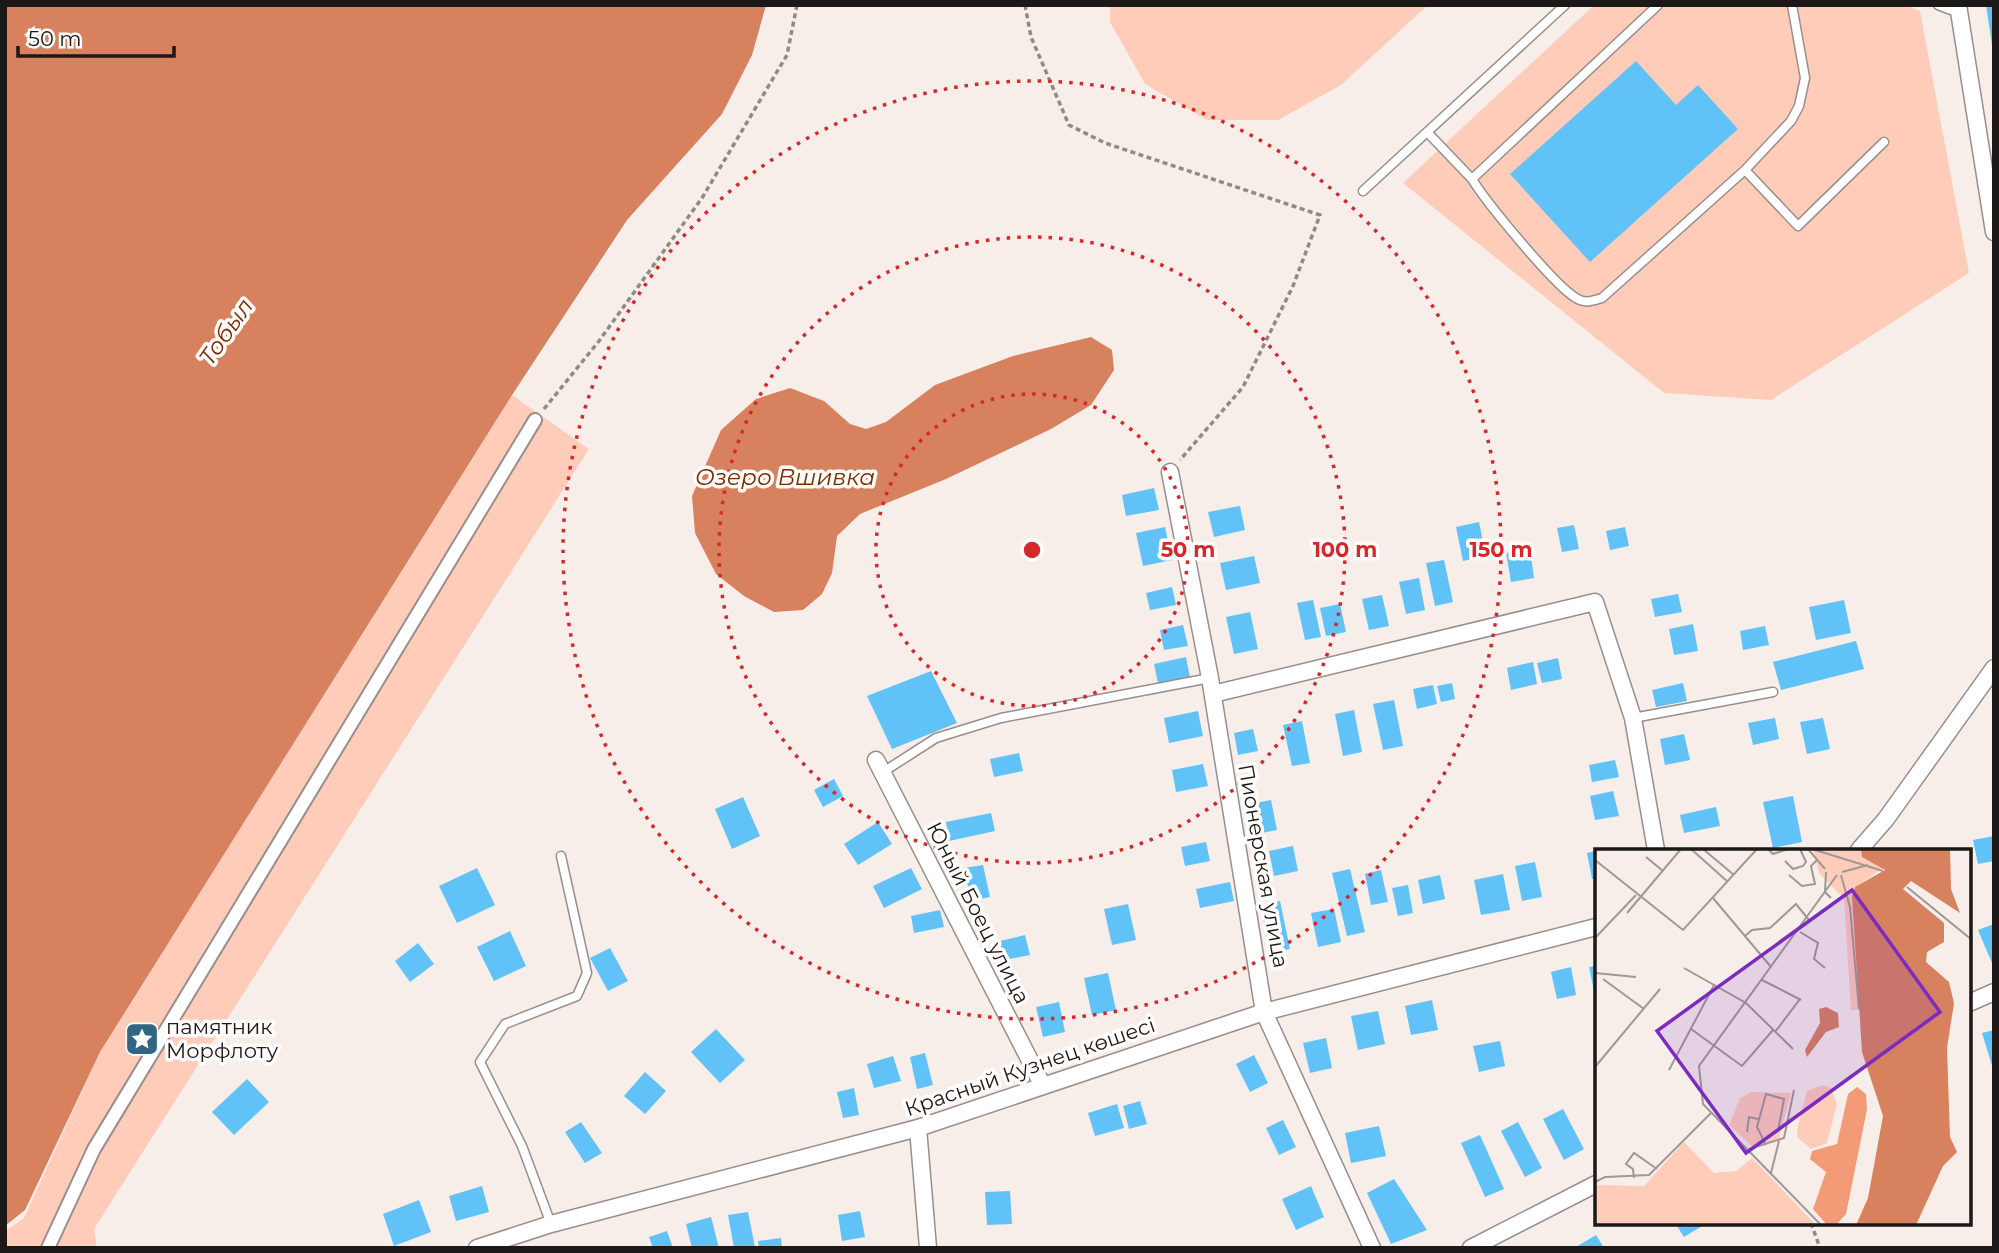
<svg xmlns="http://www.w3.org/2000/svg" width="1999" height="1253" font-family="Montserrat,sans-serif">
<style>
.green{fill:#feccb9}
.water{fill:#d8815e}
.building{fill:#61c2f7}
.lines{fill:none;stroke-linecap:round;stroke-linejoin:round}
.service-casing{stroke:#988f8c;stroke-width:11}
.pedestrian-casing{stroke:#988f8c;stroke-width:16}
.minor-casing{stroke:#988f8c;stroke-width:19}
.path{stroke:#908a87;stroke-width:3.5;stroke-dasharray:5 3.5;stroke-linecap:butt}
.service{stroke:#fff;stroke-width:8}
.pedestrian{stroke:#fff;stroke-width:12}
.minor{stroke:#fff;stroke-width:16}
.ring{fill:none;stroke:#d62828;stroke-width:3.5;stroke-dasharray:3.5 7}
.labels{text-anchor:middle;stroke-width:7;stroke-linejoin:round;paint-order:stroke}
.street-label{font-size:21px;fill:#1b1817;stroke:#fffdfc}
.poi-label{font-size:21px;fill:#1b1817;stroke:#fffdfc;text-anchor:start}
.water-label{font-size:23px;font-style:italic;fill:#7a2b02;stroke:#fffdfc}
.inset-road{fill:none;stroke:#9f9896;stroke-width:2}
.view{fill:#7b2cbf;fill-opacity:0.15;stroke:#7b2cbf;stroke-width:3.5}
.inset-edge{fill:none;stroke:#1b1817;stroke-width:3.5}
.centre{fill:#d62828;stroke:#fffdfc;stroke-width:3.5}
.ring-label{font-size:21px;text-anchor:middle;font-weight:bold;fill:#d62828;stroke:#fffdfc;stroke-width:7;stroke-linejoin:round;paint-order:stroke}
</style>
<rect width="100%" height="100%" fill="#f7eeea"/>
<path class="green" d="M1110,5H1428L1341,85L1278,120H1207L1145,84L1110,22Z
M1594,5H1904L1920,11L1969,273L1771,400L1664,393L1403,183Z
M512,395L589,449L94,1229L97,1248H5V1231L24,1218L100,1052Z"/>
<path class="water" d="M5,5H766L752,55L722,114L627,220L512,395L100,1052L25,1210L5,1226Z
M1091,337L1112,350L1114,370L1091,405L1051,429L946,479L860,514L837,536L832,573L822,594L803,610L774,612L744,596L716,574L695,533L692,496L721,430L756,399L790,388L824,401L850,424L866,429L886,422L935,385L1013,356Z"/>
<path class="building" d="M1986,5H1994V45H1992Z
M1636,61L1676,105L1698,85L1738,129L1590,262L1510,174Z
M1154,488L1159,510L1126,516L1122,495Z
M1240,506L1245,530L1214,537L1208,512Z
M1479,522L1486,556L1463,561L1456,527Z
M1574,525L1579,549L1562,552L1557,528Z
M1165,527L1172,560L1143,566L1136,533Z
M1625,527L1629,546L1610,550L1606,531Z
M1530,549L1534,578L1511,582L1506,553Z
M1254,556L1260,583L1226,590L1220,563Z
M1444,560L1453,602L1435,606L1426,563Z
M1419,578L1425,610L1406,614L1399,582Z
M1172,587L1176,605L1150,610L1146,593Z
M1678,594L1682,612L1655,617L1651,599Z
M1382,595L1389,626L1369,630L1362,599Z
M1313,600L1321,637L1305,640L1297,603Z
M1844,600L1851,633L1816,640L1809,607Z
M1340,604L1346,632L1326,636L1320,608Z
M1250,612L1258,649L1234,654L1226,617Z
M1693,624L1698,651L1674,655L1669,629Z
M1183,625L1188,646L1164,650L1160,630Z
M1765,626L1769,645L1743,650L1740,631Z
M1856,641L1864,669L1781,690L1773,662Z
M1186,657L1190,677L1158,683L1154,664Z
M1558,658L1562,679L1542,683L1537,663Z
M1533,662L1537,684L1511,690L1507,668Z
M931,671L957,723L892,749L867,696Z
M1452,683L1455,699L1441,702L1437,686Z
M1683,683L1687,701L1656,707L1652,690Z
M1433,685L1437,704L1417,709L1413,689Z
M1394,700L1403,746L1383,750L1373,704Z
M1354,710L1362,752L1343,756L1335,714Z
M1198,711L1203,736L1169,743L1164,718Z
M1775,718L1779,739L1753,745L1748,723Z
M1823,718L1830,749L1807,754L1800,722Z
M1302,721L1310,763L1292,766L1283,725Z
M1253,729L1258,751L1238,755L1234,733Z
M1684,734L1690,760L1665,765L1660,739Z
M1019,753L1023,771L994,777L990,759Z
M1615,760L1619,777L1592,782L1589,765Z
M1203,764L1208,786L1176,792L1172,770Z
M834,779L843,796L823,807L814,790Z
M1613,791L1619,816L1595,820L1590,796Z
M1793,796L1802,842L1773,848L1763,802Z
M743,797L760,836L732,849L715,809Z
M1271,800L1277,830L1251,835L1245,805Z
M1716,807L1720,826L1684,833L1680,815Z
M991,813L995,831L949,841L946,822Z
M878,822L892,844L858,865L844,844Z
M1994,836V861L1978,864L1973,840Z
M1206,842L1210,861L1185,866L1181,847Z
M1293,846L1298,871L1274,876L1269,851Z
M1596,851V878L1592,879L1587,853Z
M1535,862L1542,897L1522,901L1515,866Z
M983,865L990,897L971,901L964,868Z
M477,868L495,905L457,923L439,886Z
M911,868L922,889L884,908L873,886Z
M1350,869L1365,932L1347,936L1332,873Z
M1381,870L1388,902L1371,905L1365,874Z
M1503,874L1510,910L1481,915L1474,880Z
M1440,875L1445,899L1423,904L1418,880Z
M1230,882L1234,901L1200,908L1196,889Z
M1408,885L1413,913L1398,916L1392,888Z
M1280,901L1290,949L1270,953L1260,905Z
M1128,904L1136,940L1112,945L1104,909Z
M1334,909L1341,942L1318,947L1311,913Z
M940,910L944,927L914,933L911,916Z
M1994,924V962L1992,963L1978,930Z
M510,931L526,966L494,981L477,947Z
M1025,935L1030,955L1004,960L1000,941Z
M418,943L434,964L410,982L395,961Z
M610,948L628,981L608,991L590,958Z
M1596,966V996H1595L1589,967Z
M1571,967L1576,995L1557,999L1551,972Z
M1108,973L1116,1010L1092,1015L1084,978Z
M1432,1000L1438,1030L1411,1035L1405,1006Z
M1059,1002L1065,1032L1043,1037L1036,1007Z
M1378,1011L1385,1044L1358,1050L1351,1016Z
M716,1029L745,1060L720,1083L691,1052Z
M1994,1030V1069H1993L1982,1033Z
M1326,1038L1332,1068L1310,1073L1303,1043Z
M1500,1041L1505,1066L1479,1072L1473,1046Z
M925,1053L933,1085L917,1089L910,1057Z
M1254,1055L1268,1083L1250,1092L1236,1064Z
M893,1056L901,1081L874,1088L867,1064Z
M645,1072L666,1091L645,1114L624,1096Z
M247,1079L269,1102L234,1135L212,1112Z
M854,1088L859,1115L843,1118L837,1092Z
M1140,1101L1147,1124L1129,1129L1123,1106Z
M1117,1104L1124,1128L1095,1136L1088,1113Z
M1563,1109L1584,1149L1564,1160L1543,1119Z
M1283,1120L1296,1147L1279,1155L1266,1128Z
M581,1122L602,1153L585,1163L565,1132Z
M1518,1122L1542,1168L1525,1177L1501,1131Z
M1379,1126L1386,1156L1351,1163L1345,1133Z
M1480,1135L1504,1189L1485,1197L1461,1143Z
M1394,1179L1427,1230L1391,1244L1367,1193Z
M482,1186L489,1212L456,1221L449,1196Z
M1311,1186L1324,1217L1296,1230L1282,1199Z
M1010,1191L1012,1224L987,1225L985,1192Z
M419,1200L431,1232L394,1246L383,1214Z
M860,1211L865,1237L842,1241L838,1215Z
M748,1212L755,1247L734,1248L728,1215Z
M711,1217L719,1248H692L686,1224Z
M1675,1223H1701L1702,1226L1684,1237Z
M667,1231L673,1248H653L649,1237Z
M1596,1235L1604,1248H1574Z
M781,1238L782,1248H759L758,1241Z"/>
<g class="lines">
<g class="service-casing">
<path id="service" d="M1658,5L1472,179C1486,202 1554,285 1576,298C1585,304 1592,301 1602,298L1745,170L1791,121L1799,106L1805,78L1792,5
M1938,5L1959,13
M1427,132L1472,179
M1745,170L1798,226L1884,142
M1363,191L1565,5
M1633,718L1773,692
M883,772L936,738L1001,718L1210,678
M551,1224L522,1146L480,1062L505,1024L577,996L587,973L561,856"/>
</g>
<g class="pedestrian-casing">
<path id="pedestrian" d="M48,1248L94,1149L535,420"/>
</g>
<g class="minor-casing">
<path id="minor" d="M1958,5L1994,232
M1170,472L1210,678L1264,1012L1372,1248
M1213,694L1595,602L1633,718L1656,850
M876,760L1042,1084
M1859,850L1886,819L1994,668
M1969,1003L1994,992
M918,1128L928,1248
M477,1248L551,1224L918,1128L1264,1012L1596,927
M1471,1248L1596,1184"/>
</g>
<path class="path" d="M1025,5L1031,37L1069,125L1105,143L1320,215L1293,286L1243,387L1180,460
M544,409L599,341L702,198L787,55L797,5
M1811,1223L1820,1248"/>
<use href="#service" class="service"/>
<use href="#pedestrian" class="pedestrian"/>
<use href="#minor" class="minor"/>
</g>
<g class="ring">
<circle cx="1032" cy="550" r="156"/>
<circle cx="1032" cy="550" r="313"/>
<circle cx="1032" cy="550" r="469"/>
</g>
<defs>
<g id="sight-square" transform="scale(1.75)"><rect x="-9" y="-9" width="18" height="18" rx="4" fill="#316582" stroke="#fffdfc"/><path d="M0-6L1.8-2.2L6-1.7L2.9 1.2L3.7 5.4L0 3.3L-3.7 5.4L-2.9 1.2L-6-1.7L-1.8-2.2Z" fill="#fff"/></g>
</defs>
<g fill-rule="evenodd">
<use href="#sight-square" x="142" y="1039"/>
</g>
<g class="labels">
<g class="street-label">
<text transform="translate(1263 866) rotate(80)" y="7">Пионерская улица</text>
<text transform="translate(978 913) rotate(63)" y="7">Юный Боец улица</text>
<text transform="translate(1030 1067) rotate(-19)" y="7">Красный Кузнец көшесі</text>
</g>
<g class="poi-label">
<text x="166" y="1034">памятник<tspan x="166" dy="24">Морфлоту</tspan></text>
</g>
<g class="water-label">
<text transform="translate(226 332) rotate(-55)" y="8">Тобыл</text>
<text x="785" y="485">Озеро Вшивка</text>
</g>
</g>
<g transform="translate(1595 849)">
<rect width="376" height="376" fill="#f7eeea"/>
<path d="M218,0H266L267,8L288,19L259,39L257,46L268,161H256L249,50L224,24ZM228,236L236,239L242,255L232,294L216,300L203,289L202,281L212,242ZM156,243L196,244L184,290L158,298L134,276L145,249ZM89,293L119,324L141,322L157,309L221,376H0V336L49,337Z" fill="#feccb9"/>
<path d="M262,238L271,245L272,260L251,365L241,376H232L218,360L231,323L215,310L217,302L242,295L253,245Z" fill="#f39a76"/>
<path d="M266,0H355L356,40L365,64L316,32L308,40L349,74V93L332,103L331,113L354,133L359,154L352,199L355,288L362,303L348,317L321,376H261L273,349L288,267L267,203L257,47L260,38L290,21L267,8ZM231,158L243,164L244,178L231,183L212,208L210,201L225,174L224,160Z" fill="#d8815e"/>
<path class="inset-road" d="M96,0L133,33M108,0L139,26M173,0L178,5L193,0M213,0L230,20M217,0L288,22M51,8L68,22M0,11L88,81L162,0M190,12L198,20L208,17L211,13L205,0M231,23L230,43L236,49M247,23L273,16M194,26L207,37L220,35L216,17L222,11M246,26L255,58L264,160M312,38L377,91M118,49L176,118M32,64L86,0M205,83L223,94L219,110L230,119M150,87L157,81L175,79L201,55L214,71M0,89L41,46M89,119L151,154L198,200M0,124L41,128M8,130L49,160M167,131L206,151M96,180L147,217L178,181M180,183L205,150M0,218L65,140M74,221L119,136M152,283L154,268L163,270M171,296L162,278L171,245L189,250L183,282L171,290M154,300L189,289L199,241M176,324L184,292M39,329L38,320L31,315L39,304L62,320M0,333L10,328L54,326L117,263M226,376L108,255L104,217L242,26"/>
<path class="view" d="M257,41L345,163L151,304L62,182Z"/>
<rect width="376" height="376" class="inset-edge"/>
</g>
<circle cx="1032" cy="550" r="10" class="centre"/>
<g class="ring-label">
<text x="1188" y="557">50 m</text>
<text x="1345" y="557">100 m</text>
<text x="1501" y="557">150 m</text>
</g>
<rect width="1999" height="1253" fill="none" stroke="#1b1817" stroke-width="14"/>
<path d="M18 46v10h156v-10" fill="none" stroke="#1b1817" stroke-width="3.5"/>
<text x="28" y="46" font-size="21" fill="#1b1817" stroke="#fffdfc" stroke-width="5" paint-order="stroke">50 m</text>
</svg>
